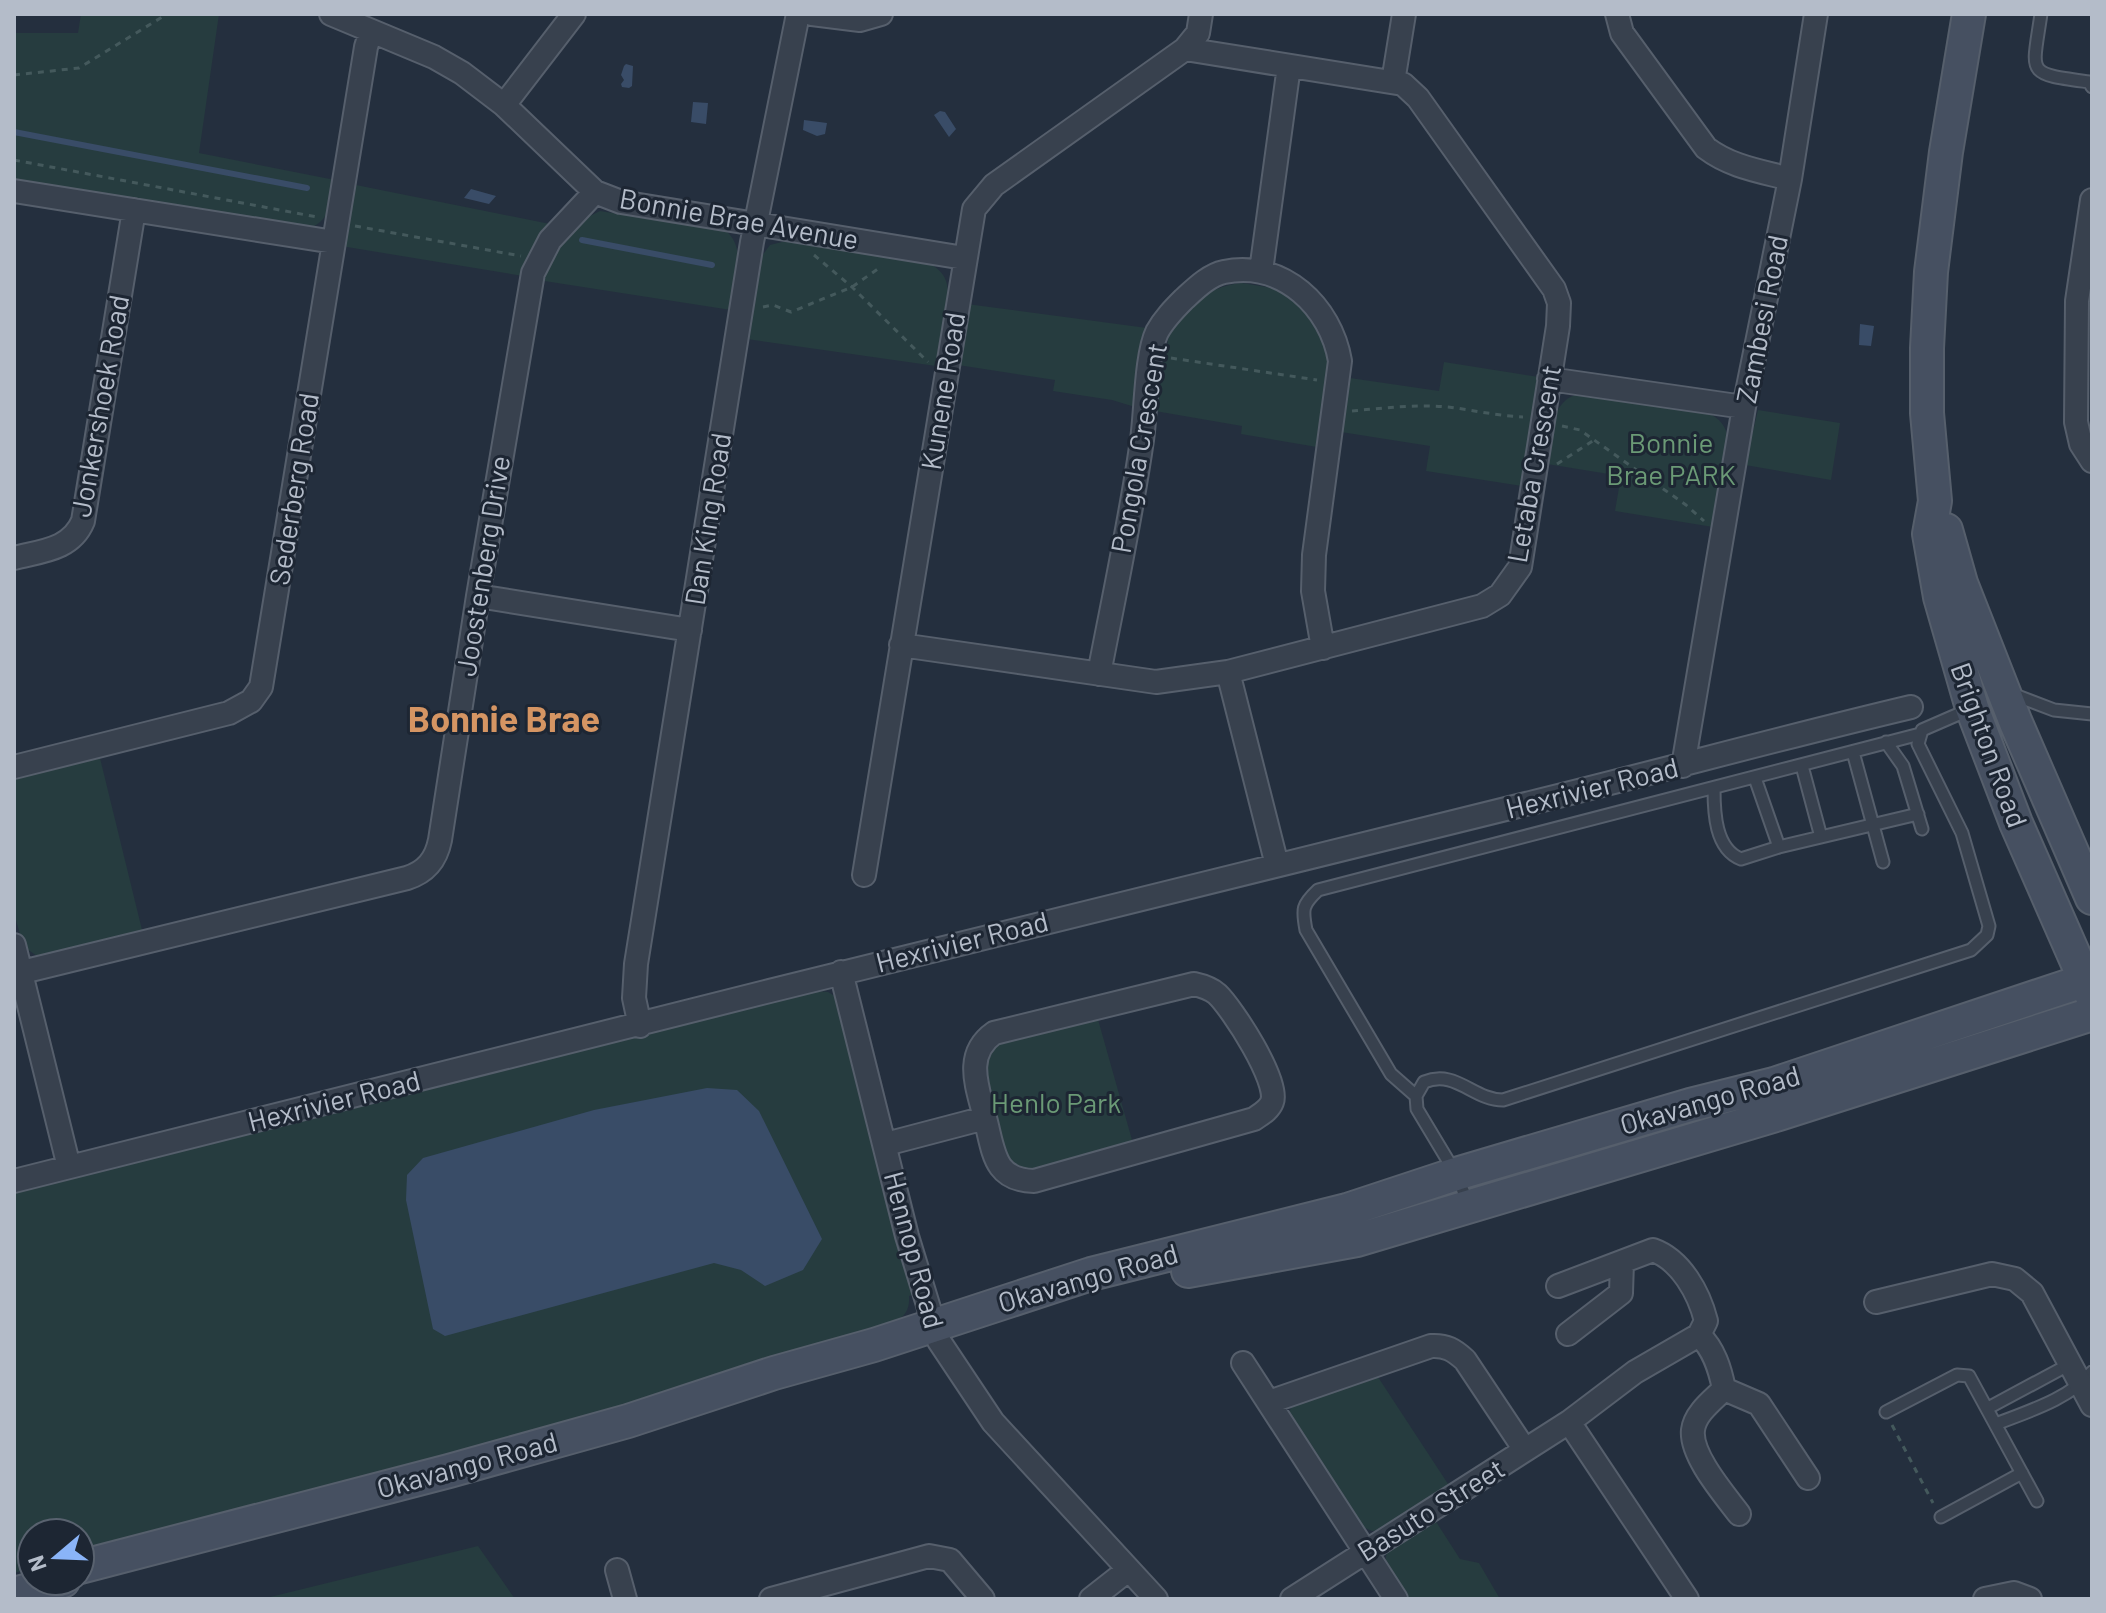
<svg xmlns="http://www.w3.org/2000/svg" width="2106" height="1613" font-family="Barlow,sans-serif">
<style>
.green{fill:#263c3f}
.water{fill:#394c67}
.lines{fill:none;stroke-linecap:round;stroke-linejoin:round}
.stream{stroke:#394c67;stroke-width:6}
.lane-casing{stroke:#565f6c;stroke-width:15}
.street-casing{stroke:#565f6c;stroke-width:26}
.secondary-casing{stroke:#565f6c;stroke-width:36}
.path{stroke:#44595c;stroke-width:3;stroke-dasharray:6 6;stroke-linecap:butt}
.lane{stroke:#38414e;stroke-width:11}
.street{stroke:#38414e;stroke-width:22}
.secondary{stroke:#465061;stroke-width:32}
.labels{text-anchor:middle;stroke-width:6;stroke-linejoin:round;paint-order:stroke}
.street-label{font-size:28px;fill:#b4bcc9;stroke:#1d2633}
.park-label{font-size:28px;fill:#6b9a76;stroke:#1d2633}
.district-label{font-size:36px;font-weight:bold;fill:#d59563;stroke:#1d2633}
</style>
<rect width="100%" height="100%" fill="#242f3e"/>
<path class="green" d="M81,14H219L199,153L335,180C331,200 332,219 310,228L14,182V33H78Z
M351,184L555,225L523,276L341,246Z
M600,211L726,231C748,249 734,285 731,310L538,280L546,259L586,218Z
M790,240L928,263C936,267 943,272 946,281C953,300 940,346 936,366L747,339L761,257L770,245Z
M1242,283L1272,288L1298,301L1325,335L1331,364L1317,447L1241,434L1242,426L1155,411L1161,379L1158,375C1159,367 1162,365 1165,358C1169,348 1166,336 1172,326C1186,303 1215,285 1242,283Z
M967,304L1147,328L1135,407L1112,400L1053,391L1055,380L958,365Z
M1444,362L1539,377L1522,486L1426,471L1430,446L1341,432L1350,378L1439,391Z
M1583,393L1708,413C1720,419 1727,426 1728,441L1713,527L1615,511L1621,476L1547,464C1551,438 1549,397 1583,393Z
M1758,410L1840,423L1831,480L1745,465Z
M99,754L143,934L40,958L24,947L14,914V776Z
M817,991L828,992L838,998L916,1294L909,1296C911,1322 889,1323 870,1329L871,1337L617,1417L80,1556V1533H32V1568L14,1573V1192Z
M1097,1016L1134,1147L1035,1174L1007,1162L984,1073L988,1054L1004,1041Z
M1376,1374L1450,1487L1383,1530L1372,1531L1358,1525L1289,1414L1292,1404Z
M1433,1517L1460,1559L1479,1563L1500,1599H1406L1385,1564L1387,1550Z
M478,1546L515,1599H262Z"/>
<path class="water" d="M626,64L633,66L632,86L629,88L622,87L621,84L624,80L621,75L624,66Z
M693,102L708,103L706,124L691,122Z
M940,111L945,112L956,129L949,137L934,115Z
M804,120L827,123L825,134L817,136L803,130Z
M471,189L496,196L489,204L464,198Z
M1860,324L1874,326L1871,346L1859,345Z
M707,1088L737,1090L759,1111L822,1239L803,1270L765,1286L741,1270L714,1263L445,1336L433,1329L406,1200L407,1175L423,1158L594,1110Z"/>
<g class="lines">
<path class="stream" d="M14,132L307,188
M582,240L712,265"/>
<g class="lane-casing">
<path id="lane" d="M2041,14C2032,76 2025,73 2089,82L2092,87
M2012,694L2054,710L2092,714
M1886,742L1903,766L1922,829
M1853,752L1883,862
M1802,766L1821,837
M1755,778L1779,847L1918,814
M1714,789C1714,812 1715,849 1741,859L1779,847
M1416,1096L1391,1074L1306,930C1302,909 1302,905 1318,890L1920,734
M1469,1205L1456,1174L1417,1109L1416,1096L1424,1082C1456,1069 1473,1100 1503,1100L1971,950L1987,935L1989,926L1962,833L1918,744L1922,730L1968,710
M1988,1408L2070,1364
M1886,1412L1957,1375L1969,1376L2037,1501
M1996,1424C2029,1411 2069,1399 2092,1372
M1941,1517L2022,1473"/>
</g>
<g class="street-casing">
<path id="street" d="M331,14L434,57L462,73L504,105L595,192L621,202L964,258
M812,14L860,20L881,14
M1617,14L1622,33L1706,148C1731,167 1760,171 1790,179
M1393,82L1404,14
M504,105L574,14
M14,191L334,242
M2092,200L2077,301L2076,422L2081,444L2092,461
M1261,271L1289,66
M1549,379L1744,407
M14,558C41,551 71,550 83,521L134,210
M478,596L690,630
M901,645L1156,682L1228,672L1482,606L1500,595L1520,567L1558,326L1559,303L1554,289L1418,98L1403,84L1185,49
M1228,672L1277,865
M1099,674C1114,596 1131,518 1142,440C1146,412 1146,355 1157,332C1164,319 1174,309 1184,299C1195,289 1209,275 1224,272C1283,260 1331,307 1340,361L1314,555L1313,591L1323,648
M1683,766L1744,407L1790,179L1816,14
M14,767L229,713L251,701L261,687L366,47L371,31
M864,875L974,209L994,185L1185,49L1198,33L1201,14
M14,945L69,1167
M841,972L907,1236L939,1341L993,1422L1156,1599
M14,974L407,878C426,872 436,860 440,840L478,596L533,273L550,240L595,192
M640,1026L634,998L636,964L752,242L798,14
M886,1144L985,1118C994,1151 993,1180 1034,1181L1254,1119C1261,1114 1269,1110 1272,1102C1280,1082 1232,1008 1217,994C1210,988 1203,986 1194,984L994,1033C963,1055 978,1088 985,1118
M14,1181C519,1053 1024,927 1530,803C1657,772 1784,737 1911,707
M1558,1286L1653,1250C1681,1260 1699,1293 1706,1321L1699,1335
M1876,1302L1992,1274L2015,1279L2032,1293L2092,1405
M1568,1334L1621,1293L1622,1262
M1243,1363L1396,1599
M1724,1389C1713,1400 1695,1413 1693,1430C1690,1455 1724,1494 1739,1514
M1269,1402L1431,1346C1446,1345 1454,1350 1465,1360L1525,1450
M1569,1422L1687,1599
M617,1570L625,1599
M771,1599L929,1556L950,1560L983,1599
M1091,1599L1128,1570
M1292,1599L1569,1422L1635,1372L1699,1335C1714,1349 1720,1369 1724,1389L1759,1404L1808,1478
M1985,1599L2014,1593L2030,1599"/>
</g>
<g class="secondary-casing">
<path id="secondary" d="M1969,14L1946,152L1931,272L1927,348V413L1935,501L1929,534L1940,597L1972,708L2016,823L2092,996
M1946,530L1961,583L2016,723L2092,898
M1188,1271L1357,1240L1779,1114L2092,1014
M80,1567L449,1471L628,1421L774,1373L874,1345L1091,1274L1347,1210L1456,1174L1690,1105L1774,1084L2092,978
M14,1594L63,1581"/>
</g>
<path class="path" d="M14,75L79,68L167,14
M14,160L317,217
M355,226L521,256
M814,255L852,287L928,362
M763,307L773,305L791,312L852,287L882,266
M1171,358L1317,380
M1352,411C1384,408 1416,404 1448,407C1473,410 1498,416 1523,417
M1562,426L1580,430L1686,505L1704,521
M1557,464L1594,440
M1892,1425L1933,1503"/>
<use href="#lane" class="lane"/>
<use href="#street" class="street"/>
<use href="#secondary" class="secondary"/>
</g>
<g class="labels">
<g class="street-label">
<text transform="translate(739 219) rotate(10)" y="10">Bonnie Brae Avenue</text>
<text transform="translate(1762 319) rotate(-79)" y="10">Zambesi Road</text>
<text transform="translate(943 391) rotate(-81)" y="10">Kunene Road</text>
<text transform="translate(100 406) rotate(-80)" y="10">Jonkershoek Road</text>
<text transform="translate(1139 448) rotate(-80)" y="10">Pongola Crescent</text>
<text transform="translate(1534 464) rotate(-80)" y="10">Letaba Crescent</text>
<text transform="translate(294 489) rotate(-81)" y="10">Sederberg Road</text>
<text transform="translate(708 519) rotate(-81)" y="10">Dan King Road</text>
<text transform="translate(483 566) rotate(-81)" y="10">Joostenberg Drive</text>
<text transform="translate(1989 745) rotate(70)" y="10">Brighton Road</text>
<text transform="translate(1592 788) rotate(-14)" y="10">Hexrivier Road</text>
<text transform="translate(962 942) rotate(-14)" y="10">Hexrivier Road</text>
<text transform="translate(1710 1100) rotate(-16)" y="10">Okavango Road</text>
<text transform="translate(334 1101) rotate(-14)" y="10">Hexrivier Road</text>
<text transform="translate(914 1250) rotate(75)" y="10">Hennop Road</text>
<text transform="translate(1088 1278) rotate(-16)" y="10">Okavango Road</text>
<text transform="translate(467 1465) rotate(-15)" y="10">Okavango Road</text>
<text transform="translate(1431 1510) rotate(-32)" y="10">Basuto Street</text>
</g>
<g class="park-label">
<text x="1671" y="453">Bonnie<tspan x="1671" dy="32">Brae PARK</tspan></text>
<text x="1056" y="1113">Henlo Park</text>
</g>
<g class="district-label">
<text x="504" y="732">Bonnie Brae</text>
</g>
</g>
<rect width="2106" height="1613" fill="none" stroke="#b4bcc9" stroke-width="32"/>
<g transform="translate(56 1557) rotate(251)"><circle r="38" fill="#1d2633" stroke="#59626f" stroke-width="2"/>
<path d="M0-6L14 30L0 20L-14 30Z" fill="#8ab4f8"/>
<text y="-12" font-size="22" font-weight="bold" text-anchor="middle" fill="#b4bcc9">N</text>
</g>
</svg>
